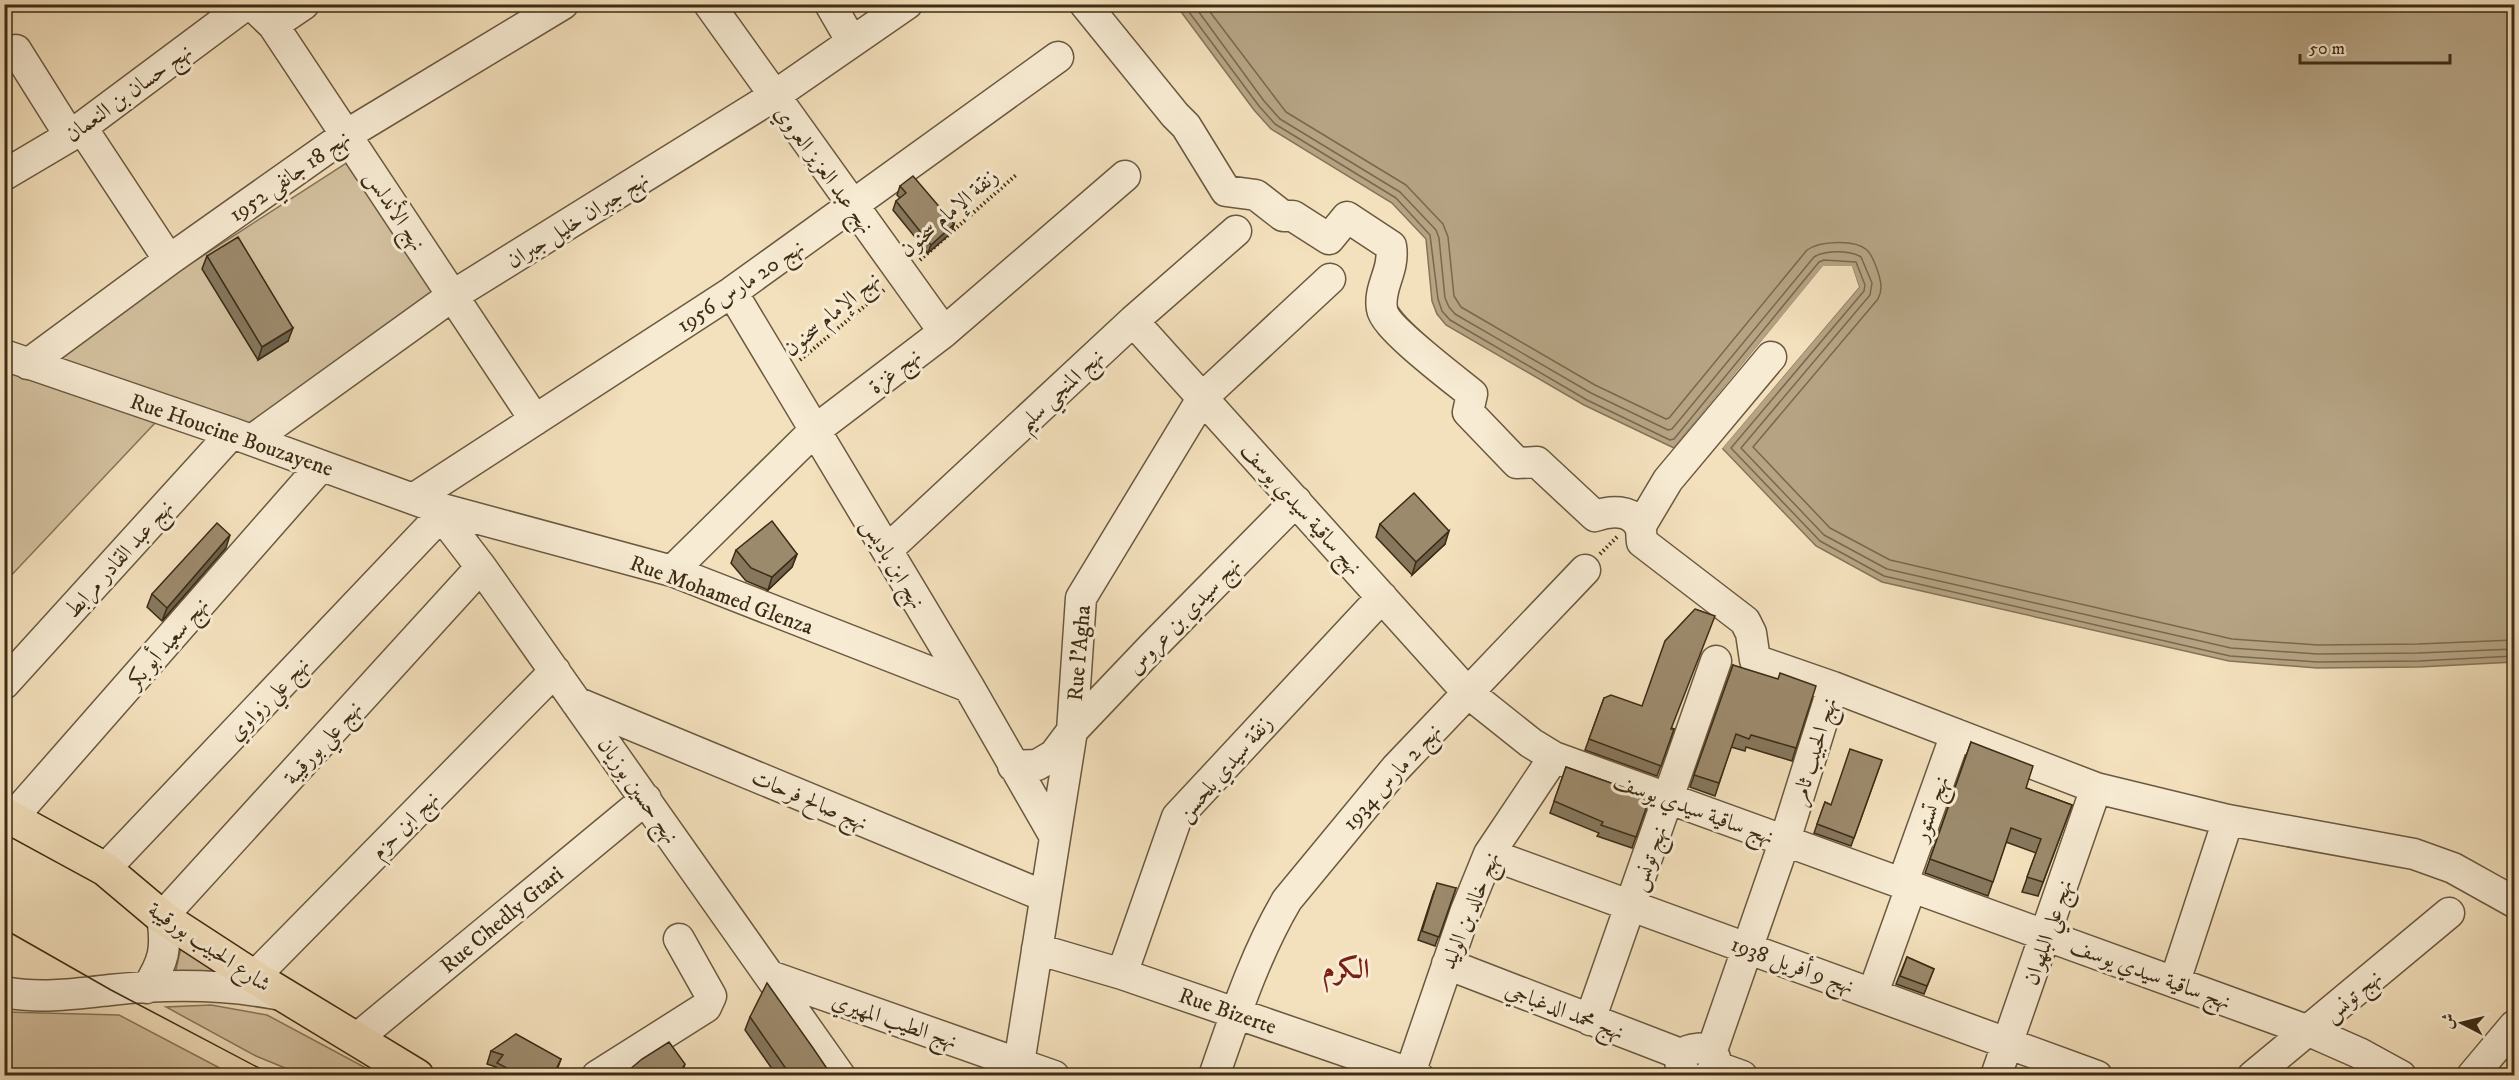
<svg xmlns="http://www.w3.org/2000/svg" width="2519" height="1080" font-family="'IM FELL DW Pica',Amiri,serif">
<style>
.green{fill:#d4c1a0;stroke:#88765a;stroke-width:1.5}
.water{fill:#b5a383;stroke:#857357;stroke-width:1.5}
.pier{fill:#f3e0bc}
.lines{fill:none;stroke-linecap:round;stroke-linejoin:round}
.shore{stroke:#79684c;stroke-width:1.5}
.minor-casing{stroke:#6a593f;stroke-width:33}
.major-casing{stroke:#3d2c15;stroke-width:36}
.path{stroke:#3d2c15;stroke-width:4;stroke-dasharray:1.5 3;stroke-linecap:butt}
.minor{stroke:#f7ebd3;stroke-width:30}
.major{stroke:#f3e0bc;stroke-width:33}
.tram{stroke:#3d2c15;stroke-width:1.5}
.wall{fill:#86775d;stroke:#3d2c15;stroke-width:1.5}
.shaded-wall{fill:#6d614c;stroke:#3d2c15;stroke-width:1.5}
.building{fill:#9c8a6c;stroke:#3d2c15;stroke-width:1.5}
.labels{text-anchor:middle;stroke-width:6;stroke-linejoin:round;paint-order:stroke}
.street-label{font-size:22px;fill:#3d2c15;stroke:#f7ebd3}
.district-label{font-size:28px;font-weight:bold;fill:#7a1f14;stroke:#f7ebd3}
</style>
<rect width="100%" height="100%" fill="#f3e0bc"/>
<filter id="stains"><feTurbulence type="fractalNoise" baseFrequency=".00333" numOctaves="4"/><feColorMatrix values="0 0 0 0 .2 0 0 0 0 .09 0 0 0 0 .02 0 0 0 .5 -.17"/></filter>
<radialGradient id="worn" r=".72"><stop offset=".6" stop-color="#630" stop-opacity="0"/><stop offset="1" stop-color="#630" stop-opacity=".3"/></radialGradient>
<path class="green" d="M351,160L444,302L240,430L51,354Z
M4,366L155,423L5,582H4Z
M181,947L219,972L175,974Z
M211,1005L267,1015L379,1075H302L256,1056L166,1007Z
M4,1012L119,1015L233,1075L5,1074Z"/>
<path class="water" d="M1176,5H2514V662L2419,667L2317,668L2229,661L1882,582L1816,546L1722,448L1859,287L1852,267H1823L1674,448L1584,405L1446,325L1437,314L1432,301L1426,239L1392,203L1271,129L1254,110Z"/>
<path class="pier" d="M1823,266H1852L1859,287L1720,451V446L1856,286L1850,269H1824L1676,450H1672Z"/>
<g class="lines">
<path class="shore" d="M1183,4L1259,106L1275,124L1396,198L1430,235L1438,299L1442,311L1450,320L1587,400L1670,440L1674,439L1819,262L1824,260L1856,262L1865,285L1864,291L1731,448L1820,541L1884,576L2230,656L2317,662L2419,661L2514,656
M1193,4L1264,101L1280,119L1400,192L1436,230L1439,238L1445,298L1449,307L1455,314L1591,393L1668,430L1672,429L1814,257C1825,250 1850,250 1861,257L1872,283L1870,295L1741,448L1824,535L1887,569L2231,648L2317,654L2418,653L2514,649
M1204,4L1286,112L1406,185L1443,224L1448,237L1454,296L1461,307L1595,385L1666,419L1669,418L1807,250C1820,241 1855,239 1867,250C1873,256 1875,264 1878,272C1881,282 1883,289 1878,299L1753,447L1830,528L1890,560L2232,639L2318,645L2418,644L2514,640"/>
<g class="minor-casing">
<path id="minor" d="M251,4L273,25L535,420
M709,4L944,332
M830,4L852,42
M1085,4L1175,115L1186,126L1226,191L1256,195L1283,216H1293L1329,239L1347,217L1391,246C1395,271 1378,287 1382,309C1384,327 1455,380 1472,394L1468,412L1517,463L1537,462L1595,516C1609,511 1632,508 1640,527C1642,530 1641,537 1642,542L1745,621L1751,633L1755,660L1833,687L2096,788L2228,820L2414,854L2453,868L2514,902
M273,25L304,4
M16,50L70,136
M82,128L169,260
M4,175L70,136L247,4
M732,292L969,687L1054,835
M1133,321L1467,692L1531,743L1554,757L2309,1031L2359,1053L2401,1076
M4,355L232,433L435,507L672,571L969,687
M28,364L169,260L346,135L563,4
M252,440L452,296L774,96L907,4
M413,499L732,292L1058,57
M435,507L481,567L840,1076
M1640,527L1668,480L1771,357
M887,550L1133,321L1236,231
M672,571L814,431L944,332L1125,176
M4,684L232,433
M576,702L1044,896
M1013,766L1037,765L1054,755L1072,731L1153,646L1296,501
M12,818L321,466
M1489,854L2097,1076
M105,869L430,527
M1903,882L1956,734
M1037,949L1122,974L1418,1076
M1447,964L1683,1055
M1122,974L1177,817L1382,597
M770,976L1054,1076
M254,977L555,671
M2175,981L2228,820
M147,988C164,961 167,949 162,917L481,567
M4,992C40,999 75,994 110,990C165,984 222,984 276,994
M1873,993L1911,887
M1590,1020L1716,661
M356,1039L646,799
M1711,1053L1785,840L1833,687
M1714,1066L1742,1076
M597,1076L706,1007L711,996L679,939
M1017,1076L1072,731L1081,598L1203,397L1330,279
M1214,1076C1235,1016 1255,954 1287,900L1396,768L1585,570
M1409,1076L1465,913L1489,854L1554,757
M1687,1076C1657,1041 1738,1038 1709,1076
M1996,1076L2096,788
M2253,1076L2449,913
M2472,1076L2514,1026"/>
</g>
<g class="major-casing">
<path id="major" d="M4,814L105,869L162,917L254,977L417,1076"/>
</g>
<path class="path" d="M920,260L1016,175
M800,360L884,290
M1600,554L1618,536"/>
<use href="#minor" class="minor"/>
<use href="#major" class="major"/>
<path class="tram" d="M4,929L111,990L274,1076"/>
</g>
<path class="wall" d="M900,186L954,224L951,233L928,253L893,210L896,201L900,198L897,195Z
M207,256L288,341L258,360L202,269Z
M1380,524L1445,544L1412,575L1376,537Z
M226,548L162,621L147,607L152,594Z
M736,550L797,554L792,567L768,590L746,581L731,563Z
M1733,665L1796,748L1792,761L1746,747L1745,751L1731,747L1715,796L1690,787Z
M1604,698L1674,729L1657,776L1585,750Z
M1971,742L2026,788L2072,805L2038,896L2022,892L2036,853L2006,842L1988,896L1925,873Z
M1882,760L1851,846L1814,833L1825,802L1831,805Z
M1566,767L1650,797L1632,848L1597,836L1599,833L1550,813Z
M1456,888L1435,946L1418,940L1434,891Z
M1907,957L1934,969L1924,994L1896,984Z
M750,1017L829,1076H777L745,1030Z
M491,1051L561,1059L555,1076H493L496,1067L487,1064Z"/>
<path class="shaded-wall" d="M954,224L951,233L928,253L931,245Z
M293,328L288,341L258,360L262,347Z
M1449,531L1445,544L1412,575L1416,562Z
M230,535L226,548L162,621L167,608Z
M797,554L792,567L768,590L772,577Z
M685,1064L681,1076H678Z"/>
<path class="building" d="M913,176L954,224L931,245L896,201L906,193L900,186Z
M238,237L293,328L262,347L207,256Z
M1414,493L1449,531L1416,562L1380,524Z
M772,521L797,554L772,577L751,568L736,550Z
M217,523L230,535L167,608L152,594Z
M1695,609L1715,616L1671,729H1674L1661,766L1589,739L1604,698L1611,695L1642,706L1665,641Z
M1733,665L1778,679L1780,673L1816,686L1796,748L1751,735L1749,739L1736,734L1719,783L1694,775Z
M1971,742L2033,766L2026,788L2072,805L2043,882L2027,877L2041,839L2011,828L1993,882L1930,859Z
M1850,749L1882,760L1854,838L1817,824L1825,802L1831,805Z
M1566,767L1650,797L1636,837L1601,825L1603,822L1554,801Z
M1437,883L1456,888L1439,937L1422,931Z
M1907,957L1934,969L1927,986L1900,976Z
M767,983L813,1048L830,1073L825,1076H791L750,1017Z
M516,1034L561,1059L553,1076H523L497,1063L503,1055L491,1051Z
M669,1042L685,1064L678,1076H622L642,1059Z"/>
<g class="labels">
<g class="street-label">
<text transform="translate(128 92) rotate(-36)" y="8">نهج حسان بن النعمان</text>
<text transform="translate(825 169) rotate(54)" y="8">نهج عبد العزيز العروي</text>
<text transform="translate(289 175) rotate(-35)" y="8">نهج 18 جانفي 1952</text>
<text transform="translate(396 210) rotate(57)" y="8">نهج الأندلس</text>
<text transform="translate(948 212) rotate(-41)" y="8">زنقة الإمام سحنون</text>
<text transform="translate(577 219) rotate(-32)" y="8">نهج جبران خليل جبران</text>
<text transform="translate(740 285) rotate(-34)" y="8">نهج 20 مارس 1956</text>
<text transform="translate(831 313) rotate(-40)" y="8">نهج الإمام سحنون</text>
<text transform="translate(894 370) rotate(-38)" y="8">نهج غزة</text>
<text transform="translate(1060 389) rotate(-43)" y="8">نهج المنجي سليم</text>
<text transform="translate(232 434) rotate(19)" y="8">Rue Houcine Bouzayene</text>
<text transform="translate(1302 508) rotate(48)" y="8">نهج ساقية سيدي يوسف</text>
<text transform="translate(118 558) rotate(-48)" y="8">نهج عبد القادر مرابط</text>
<text transform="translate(894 563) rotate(59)" y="8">نهج ابن باديس</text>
<text transform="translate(722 594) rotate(20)" y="8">Rue Mohamed Glenza</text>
<text transform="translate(1183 615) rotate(-46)" y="8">نهج سيدي بن عروس</text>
<text transform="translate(167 642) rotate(-49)" y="8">نهج سعيد أبو بكر</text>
<text transform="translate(1078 653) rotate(-85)" y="8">Rue l'Agha</text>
<text transform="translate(268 698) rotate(-46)" y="8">نهج علي زواوي</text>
<text transform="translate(322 742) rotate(-48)" y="8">نهج علي بورقيبة</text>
<text transform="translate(1813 751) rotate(-73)" y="8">نهج الحبيب ثامر</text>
<text transform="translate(1224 768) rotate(-49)" y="8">زنقة سيدي بلحسن</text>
<text transform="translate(1391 776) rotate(-48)" y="8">نهج 2 مارس 1934</text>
<text transform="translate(639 790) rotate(55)" y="8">نهج حسين بوزيان</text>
<text transform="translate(810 799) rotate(23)" y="8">نهج صالح فرحات</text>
<text transform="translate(1694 808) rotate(20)" y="8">نهج ساقية سيدي يوسف</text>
<text transform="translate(1930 808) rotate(-70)" y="8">نهج تستور</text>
<text transform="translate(404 824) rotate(-45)" y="8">نهج ابن حزم</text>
<text transform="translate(1648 858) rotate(-70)" y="8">نهج تونس</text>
<text transform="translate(1469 910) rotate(-68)" y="8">نهج خالد بن الوليد</text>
<text transform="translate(501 919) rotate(-40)" y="8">Rue Chedly Gtari</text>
<text transform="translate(2047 932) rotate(-71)" y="8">نهج علي البلهوان</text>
<text transform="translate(210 946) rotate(34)" y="8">شارع الحبيب بورقيبة</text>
<text transform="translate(1793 964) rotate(20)" y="8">نهج 9 أفريل 1938</text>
<text transform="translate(2151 973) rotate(20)" y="8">نهج ساقية سيدي يوسف</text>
<text transform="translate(2352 995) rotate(-40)" y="8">نهج تونس</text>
<text transform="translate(1228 1010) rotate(19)" y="8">Rue Bizerte</text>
<text transform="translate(1565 1010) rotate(21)" y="8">نهج محمد الدغباجي</text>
<text transform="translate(895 1020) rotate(19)" y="8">نهج الطيب المهيري</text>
</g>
<g class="district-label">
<text x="1346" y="978">الكرم</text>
</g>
</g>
<rect width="2519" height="1080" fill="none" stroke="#f3e0bc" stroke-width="24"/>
<rect x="6" y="6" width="2507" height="1068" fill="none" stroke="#3d2c15" stroke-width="3"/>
<rect x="12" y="12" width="2495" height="1056" fill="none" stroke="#3d2c15" stroke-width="1.5"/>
<g transform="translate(2462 1023) rotate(277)" stroke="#f7ebd3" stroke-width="4.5" paint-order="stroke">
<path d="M0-4.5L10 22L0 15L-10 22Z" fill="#3d2c15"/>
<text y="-9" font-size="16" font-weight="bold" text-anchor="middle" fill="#3d2c15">ش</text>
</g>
<path d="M2300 54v9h150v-9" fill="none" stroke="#3d2c15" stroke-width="3"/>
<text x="2309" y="54" font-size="18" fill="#3d2c15" stroke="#f7ebd3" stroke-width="4.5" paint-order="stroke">50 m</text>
<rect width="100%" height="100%" filter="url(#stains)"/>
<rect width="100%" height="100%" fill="url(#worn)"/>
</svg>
